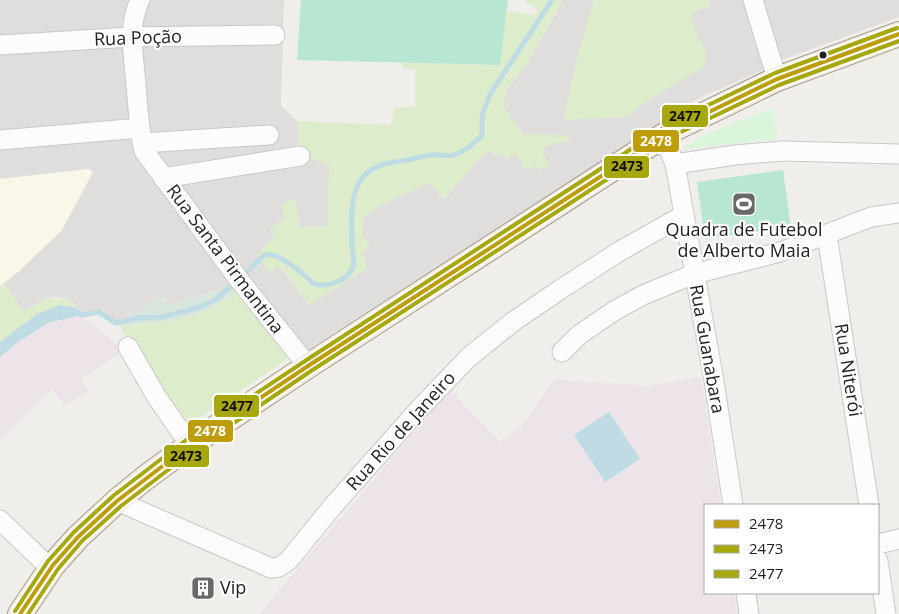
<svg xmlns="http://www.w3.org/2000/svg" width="899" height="614" font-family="'Open Sans',sans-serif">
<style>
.residential{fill:#dfdedc}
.industrial{fill:#ede4e9}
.education{fill:#f8f7e8}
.grass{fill:#ddeccb}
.wetland{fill:#d9e6de}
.park{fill:#daf5da}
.pitch{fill:#b7e6d2}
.water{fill:#bfdbe3}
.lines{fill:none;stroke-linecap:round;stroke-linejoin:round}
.stream{stroke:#bfdbe3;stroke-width:5}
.minor-casing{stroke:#c9c8c7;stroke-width:21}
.major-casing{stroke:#a79c86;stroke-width:26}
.minor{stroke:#fdfcfc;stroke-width:19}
.major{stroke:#f3ede7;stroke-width:24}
.bus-1-casing{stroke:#fff;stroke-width:8}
.bus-2-casing{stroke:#fff;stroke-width:8}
.bus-3-casing{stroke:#fff;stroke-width:8}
.bus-1{stroke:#bd9e0a;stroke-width:4}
.bus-2{stroke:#a7a70e;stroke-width:4}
.bus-3{stroke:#a7a70e;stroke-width:4}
.bus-dot{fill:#222;stroke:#fff;stroke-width:2}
.labels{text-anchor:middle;stroke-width:4.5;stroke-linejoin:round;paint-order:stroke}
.street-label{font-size:18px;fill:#222;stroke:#fff}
.poi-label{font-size:18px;fill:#222;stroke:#fff}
.line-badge{stroke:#fff;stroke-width:2}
.badge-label{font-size:14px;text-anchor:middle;font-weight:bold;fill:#fff}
.pale-badge-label{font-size:14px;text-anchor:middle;font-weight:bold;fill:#111}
</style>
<rect width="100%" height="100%" fill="#f0eeeb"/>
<path class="residential" d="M0,0H284L281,106L297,121L299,150L316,160L329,165L328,228L300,227L295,200L281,204L286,218L270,229L275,237L260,250L288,276L309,305L362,253L364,250L361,233L363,218L382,205L430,182L444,199L479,159L489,151L494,154H516L534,166L550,165L542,153L543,148L553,143L569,141L523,134L503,106L507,89L527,64L563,0H594L588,21L627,117L642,104L704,66L700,43L692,24L691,13L710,5L709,0H743L765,69L697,99L419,279L304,352L289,358L230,283L224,288L168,305L163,297L123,320L119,321V322L116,323L98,312L82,315L71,300L56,297L47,298L23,312L4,283L18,272L62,230L89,169L0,179Z
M759,0H899V17L779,61Z"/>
<path class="industrial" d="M82,315L124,350L81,380L89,391L65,405L51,390L0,441V357L18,342L48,323Z
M701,377L721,505H705V593H734L737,614H259L450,390L501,442L525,422L554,379L646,386Z"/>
<path class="education" d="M89,169L93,172L62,230L18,272L0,286V179Z"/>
<path class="grass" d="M523,0H563L527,64L507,89L503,106L523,134L569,135V141L554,143L543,148L542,153L550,164L540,170L534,166L525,169L516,154L507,158L489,151L479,159L444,199L430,182L382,205L363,218L364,226L361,233L370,246L362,253L368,268L309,305L288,275L278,267L270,272L257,255L262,252L260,250L275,237L270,229L286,218L281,204L295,199L300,227H328L329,165L316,160L299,150L297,121L391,125L395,108L415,106V69H404L401,63L500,65L507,11L536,15L537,9Z
M594,0H709L710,5L691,13C693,25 696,39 705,47V66L642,104L627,117L563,120L580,46Z
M4,283L23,311L48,298L71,300L76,308L72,307L37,314L0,342V286Z
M236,291L289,358L185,427L141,363L120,326L142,325L224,301Z"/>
<path class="wetland" d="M230,283L236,291C204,320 161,323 120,326L118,321L123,320L161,296L168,305L224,288Z"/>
<path class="park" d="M773,108L778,139L683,149L704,135Z"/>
<path class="pitch" d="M301,0H508L500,65L297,60Z
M783,170L791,227L705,239L697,182Z"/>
<path class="water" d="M60,305L76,308L82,315L48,323L18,342L0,357V342L37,314Z
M609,412L640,459L605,482L574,435Z"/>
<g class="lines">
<path class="stream" d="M242,276C248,271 259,259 265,255C276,250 307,277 314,284C327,287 347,282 353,267C355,262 353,254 352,248C352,226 348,195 363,177C375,163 391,163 408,160C416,158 423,156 431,155C439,154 445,157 454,155C466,151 473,144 482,135V116L490,94L552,0
M78,313L82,315L98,312L116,323L137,318L162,317L200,307L215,300L236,282"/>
<g class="minor-casing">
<path id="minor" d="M140,0C127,27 134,56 136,85C138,107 139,129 144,151L240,281L308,366
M753,0L777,79
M0,45L131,37L275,35
M663,136L675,164L713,375L733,505
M0,140L140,128
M142,143L269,135
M675,164L735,155L783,151L899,154
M163,178L300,156
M827,235L869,505
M128,347L156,396L190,445
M562,352L579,335L614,311L643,295L694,274L780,252L871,217L899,213
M117,501L271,568L279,567L289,560L332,507L421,407L469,357L514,321L561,289L620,251L684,215
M0,520L50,568
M878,544L899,539
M878,561L886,614
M746,593L749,614"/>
</g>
<g class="major-casing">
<path id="major" d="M20,614L53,565L78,537L117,501L145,478L190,445L308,366L674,129L777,79L899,34"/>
</g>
<use href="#minor" class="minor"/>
<use href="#major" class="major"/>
<g class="bus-1-casing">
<path id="bus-1" d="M20,614L53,565L78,537L117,501L190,445L308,366L674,129L777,79L899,34"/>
</g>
<g class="bus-2-casing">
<path id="bus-2" d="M28,614L58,569L82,541L121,506L194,450L311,371L677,134L779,85L899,41"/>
</g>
<g class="bus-3-casing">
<path id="bus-3" d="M15,611L48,561L74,532L113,496L186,440L305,361L671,123L775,73L897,28"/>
</g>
<use href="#bus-1" class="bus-1"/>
<use href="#bus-2" class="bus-2"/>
<use href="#bus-3" class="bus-3"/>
</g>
<defs>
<g id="stadium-square" transform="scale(1.25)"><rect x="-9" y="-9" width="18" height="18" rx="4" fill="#6a6968" stroke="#fff"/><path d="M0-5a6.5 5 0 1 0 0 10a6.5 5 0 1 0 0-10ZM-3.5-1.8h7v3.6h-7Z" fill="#fff"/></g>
<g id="building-square" transform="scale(1.25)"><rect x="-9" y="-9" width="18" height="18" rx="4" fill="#6a6968" stroke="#fff"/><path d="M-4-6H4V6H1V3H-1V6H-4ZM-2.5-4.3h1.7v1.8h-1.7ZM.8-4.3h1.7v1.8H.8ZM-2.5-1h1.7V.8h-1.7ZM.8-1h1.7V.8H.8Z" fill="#fff"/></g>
</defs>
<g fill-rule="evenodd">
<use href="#stadium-square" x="744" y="204"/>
<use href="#building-square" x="203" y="588"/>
</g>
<circle class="bus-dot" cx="823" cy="55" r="4.5"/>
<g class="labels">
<g class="street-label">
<text transform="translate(138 38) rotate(-2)" y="6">Rua Poção</text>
<text transform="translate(225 259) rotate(53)" y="6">Rua Santa Pirmantina</text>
<text transform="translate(707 349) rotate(80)" y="6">Rua Guanabara</text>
<text transform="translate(848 370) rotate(81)" y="6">Rua Niterói</text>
<text transform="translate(401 431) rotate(-48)" y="6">Rua Rio de Janeiro</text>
</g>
<g class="poi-label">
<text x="744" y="236">Quadra de Futebol<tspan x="744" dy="21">de Alberto Maia</tspan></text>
<text x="220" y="594" text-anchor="start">Vip</text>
</g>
</g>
<g class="line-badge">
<rect x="661" y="104" width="48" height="24" rx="5" fill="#a7a70e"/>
<rect x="632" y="129" width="48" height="24" rx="5" fill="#bd9e0a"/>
<rect x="603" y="155" width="47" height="24" rx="5" fill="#a7a70e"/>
<rect x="213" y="394" width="47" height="24" rx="5" fill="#a7a70e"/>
<rect x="187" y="419" width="47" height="24" rx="5" fill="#bd9e0a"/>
<rect x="163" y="444" width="47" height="24" rx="5" fill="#a7a70e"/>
</g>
<g class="badge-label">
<text x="656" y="146">2478</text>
<text x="210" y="436">2478</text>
</g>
<g class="pale-badge-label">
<text x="685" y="121">2477</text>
<text x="627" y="171">2473</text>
<text x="237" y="411">2477</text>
<text x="186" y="461">2473</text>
</g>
<rect x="704" y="504" width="175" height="90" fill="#ffffff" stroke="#a7a7a7"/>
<rect x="714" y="520" width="25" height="8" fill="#bd9e0a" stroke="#a7a7a7"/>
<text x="749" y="529" font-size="15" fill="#222222">2478</text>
<rect x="714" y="545" width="25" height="8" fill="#a7a70e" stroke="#a7a7a7"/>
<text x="749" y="554" font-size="15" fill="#222222">2473</text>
<rect x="714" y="570" width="25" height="8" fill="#a7a70e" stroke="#a7a7a7"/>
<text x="749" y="579" font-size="15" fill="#222222">2477</text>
</svg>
